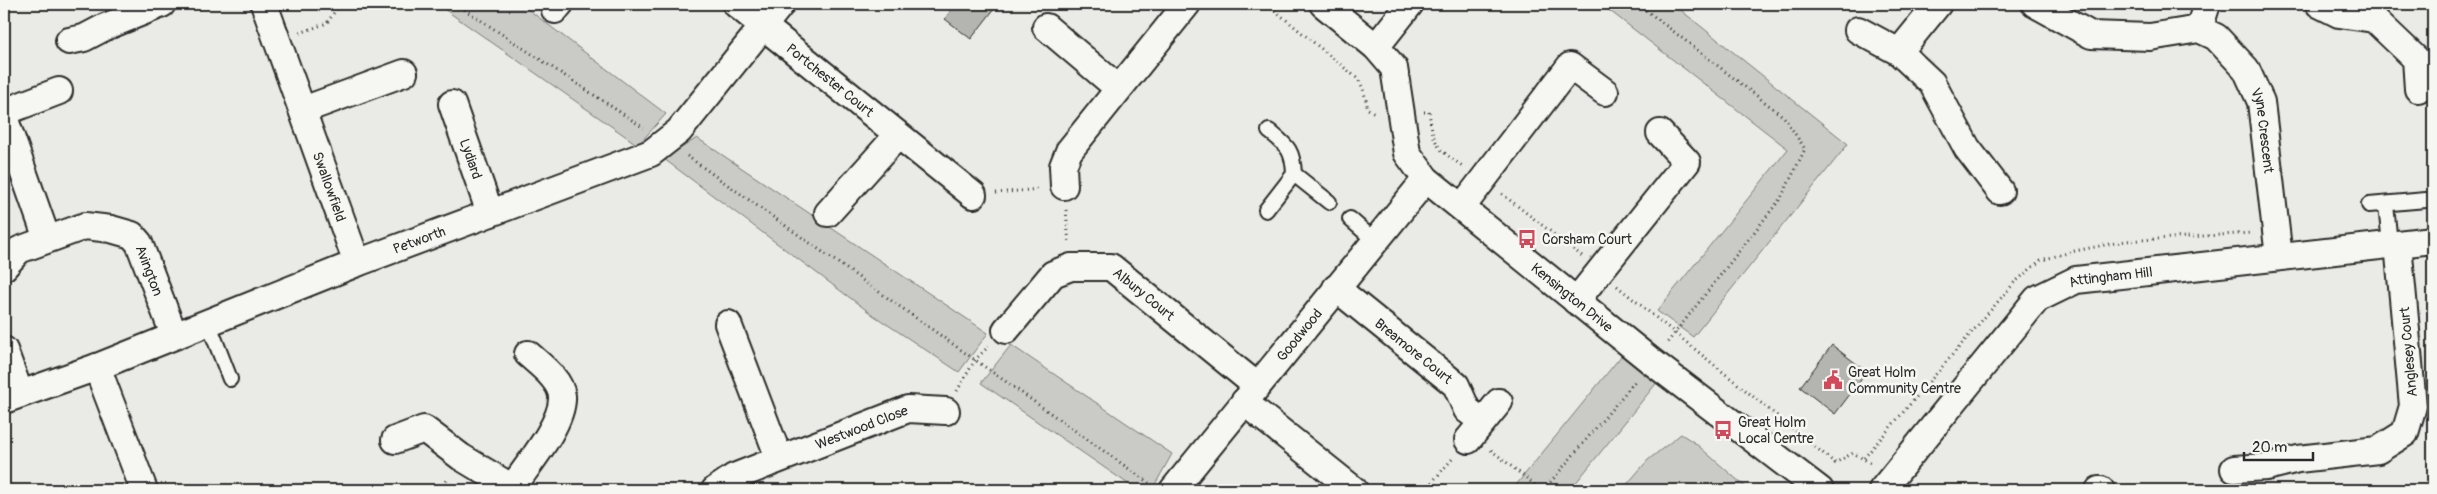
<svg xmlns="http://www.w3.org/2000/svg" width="2437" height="494" font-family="Pangolin,sans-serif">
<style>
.green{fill:#cacac7;stroke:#7a7a79}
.building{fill:#b4b4b1;stroke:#2b2b2b}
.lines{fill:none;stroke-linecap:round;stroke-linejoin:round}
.service-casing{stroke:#2b2b2b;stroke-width:18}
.minor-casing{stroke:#2b2b2b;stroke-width:30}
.path{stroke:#2b2b2b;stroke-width:3;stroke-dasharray:1 4;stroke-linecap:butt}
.service{stroke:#f6f6f2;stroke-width:14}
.minor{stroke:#f6f6f2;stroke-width:26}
.labels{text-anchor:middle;stroke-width:5;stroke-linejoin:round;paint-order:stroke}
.street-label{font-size:14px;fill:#2b2b2b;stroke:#f6f6f2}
.poi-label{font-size:14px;fill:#2b2b2b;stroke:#f6f6f2;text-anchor:start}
</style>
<rect width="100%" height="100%" fill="#eaeae6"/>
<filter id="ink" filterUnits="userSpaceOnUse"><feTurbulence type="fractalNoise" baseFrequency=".02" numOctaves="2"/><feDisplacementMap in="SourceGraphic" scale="10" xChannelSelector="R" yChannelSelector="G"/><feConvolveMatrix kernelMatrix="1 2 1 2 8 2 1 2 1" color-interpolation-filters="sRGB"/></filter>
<g filter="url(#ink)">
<path class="green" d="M437,4H521L666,114L638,145Z
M1601,4H1673L1848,144L1693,337L1657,311L1788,149Z
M697,138L988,333L959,372L873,315L664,159Z
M1011,345L1172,454L1152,490H1137L981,383Z
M1622,355L1659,380L1570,490H1512Z
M1681,434L1695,443L1749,490H1622L1648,460Z"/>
<path class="building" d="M955,4H998L971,39L945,19Z
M1832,345L1867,372L1835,414L1800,387Z"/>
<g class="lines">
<g class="service-casing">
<path id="service" d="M1269,131C1287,146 1293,149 1294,174
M2369,205L2426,200
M2386,205L2390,244
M1266,210L1294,174L1329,202
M1350,219L1375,241
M208,322L230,379"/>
</g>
<g class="minor-casing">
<g id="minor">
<path id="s1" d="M264,4L357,263"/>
<path id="s2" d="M736,4L973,195"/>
<path id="s3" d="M1323,4L1376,47L1394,68L1407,153L1426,179L1651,361L1820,490"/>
<path id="s4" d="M2035,4L2091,35L2150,37L2199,29L2216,37L2246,69L2261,102L2279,257"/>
<path d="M2319,4L2339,14L2374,19L2416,59L2418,89"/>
<path d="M555,10L560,4"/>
<path d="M1046,27L1118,88"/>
<path d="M2199,29L2207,4"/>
<path d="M1858,30L1899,52L1938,4"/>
<path d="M69,41L84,38L105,27L162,4"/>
<path d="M1376,47L1410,4"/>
<path d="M1899,52L1932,83L1967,148L2000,191"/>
<path id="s5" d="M452,104L490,213"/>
<path d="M303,110L404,73"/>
<path d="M4,112L59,91"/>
<path d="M4,117L47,239"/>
<path d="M1064,186L1063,166L1069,151L1187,4"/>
<path d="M1462,207L1570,66L1605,92"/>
<path d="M828,213L897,136"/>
<path id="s6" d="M4,267L19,250L85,226L111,229L132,235L139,243L174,335"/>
<path id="s7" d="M1336,288L1456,385L1467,410L1482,421"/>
<path d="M1576,301L1687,162L1660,133"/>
<path d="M728,324L779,458"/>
<path id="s8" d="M1006,330L1053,274L1071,267H1111L1257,386"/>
<path d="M4,350L20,394"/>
<path d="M97,367L144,490"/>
<path id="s9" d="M4,400L97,367L357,263L651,153L679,131L781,4"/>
<path d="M1244,402L1354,490"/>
<path d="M395,440L424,429L461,457L516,490"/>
<path d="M1468,440L1499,402"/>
<path d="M2234,469L2267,467L2298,459L2378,450L2405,433L2413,406L2398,244"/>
<path d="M512,488C527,466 564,423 562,396C560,379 540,365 528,354"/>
<path id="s10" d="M715,490L734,477L908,409L946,411"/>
<path id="s11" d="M1173,490L1426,179"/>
<path id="s12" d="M1882,490L2037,299L2076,280L2433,240"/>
<path d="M2099,490H2101"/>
</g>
</g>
<path class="path" d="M456,4L644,128
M1267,4L1358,79L1363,88L1368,109L1376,114
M1638,4L1784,117L1805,149L1781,198L1667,343
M300,33L327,23L340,4
M1424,112H1429C1434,146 1436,148 1464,167
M687,156L1149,483
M996,193L1040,189
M1502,194L1582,256
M1066,210L1069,244
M1617,286L1835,463L1853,453L1872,464
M957,391L975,360L989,346
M1491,450L1541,490
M1864,458L2014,283L2041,260L2075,251L2125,241L2252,233
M441,490L448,478
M1425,490L1454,457
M1544,490L1636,380"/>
<use href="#service" class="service"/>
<use href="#minor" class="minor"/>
</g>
</g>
<defs>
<g id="bus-bare" transform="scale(1.5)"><path d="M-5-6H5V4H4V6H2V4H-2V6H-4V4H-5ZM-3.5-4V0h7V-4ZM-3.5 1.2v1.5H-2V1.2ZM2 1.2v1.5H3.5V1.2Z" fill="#d1495b" stroke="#f6f6f2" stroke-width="2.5" paint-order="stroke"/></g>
<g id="civic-bare" transform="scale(1.5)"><path d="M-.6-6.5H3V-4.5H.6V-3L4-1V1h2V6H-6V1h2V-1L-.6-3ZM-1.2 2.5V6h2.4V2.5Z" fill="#d1495b" stroke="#f6f6f2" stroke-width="2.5" paint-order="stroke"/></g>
</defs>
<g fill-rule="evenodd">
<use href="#bus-bare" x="1527" y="239"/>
<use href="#civic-bare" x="1833" y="380"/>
<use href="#bus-bare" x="1723" y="430"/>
</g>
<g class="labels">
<g class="street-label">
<text dy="5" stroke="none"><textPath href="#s2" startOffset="121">Portchester Court</textPath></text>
<text dy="5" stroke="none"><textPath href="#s4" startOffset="300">Vyne Crescent</textPath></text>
<text dy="5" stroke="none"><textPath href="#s5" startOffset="58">Lydiard</textPath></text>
<text dy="5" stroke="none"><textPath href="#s1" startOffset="194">Swallowfield</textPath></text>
<text dy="5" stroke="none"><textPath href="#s9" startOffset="445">Petworth</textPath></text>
<text dy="5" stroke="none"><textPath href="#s6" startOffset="181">Avington</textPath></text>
<text dy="5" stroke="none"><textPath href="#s12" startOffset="324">Attingham Hill</textPath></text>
<text dy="5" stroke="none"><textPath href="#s8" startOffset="175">Albury Court</textPath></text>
<text dy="5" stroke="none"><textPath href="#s3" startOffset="402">Kensington Drive</textPath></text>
<text dy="5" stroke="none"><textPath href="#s11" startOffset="200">Goodwood</textPath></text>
<text dy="5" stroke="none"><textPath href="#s7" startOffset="100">Breamore Court</textPath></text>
<text transform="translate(2408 352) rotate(-95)" y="5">Anglesey Court</text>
<text dy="5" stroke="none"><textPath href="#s10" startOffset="160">Westwood Close</textPath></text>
</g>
<g class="poi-label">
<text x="1542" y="244">Corsham Court</text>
<text x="1848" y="377">Great Holm<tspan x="1848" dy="16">Community Centre</tspan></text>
<text x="1738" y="427">Great Holm<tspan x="1738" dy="16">Local Centre</tspan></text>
</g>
</g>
<rect width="2437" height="494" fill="none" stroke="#f6f6f2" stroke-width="20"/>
<rect x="10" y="10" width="2417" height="474" fill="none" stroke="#2b2b2b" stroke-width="2" filter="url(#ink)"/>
<path d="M2244 452v8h69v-8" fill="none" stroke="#2b2b2b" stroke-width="2.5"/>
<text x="2252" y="452" font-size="15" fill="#2b2b2b" stroke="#f6f6f2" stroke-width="4" paint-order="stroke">20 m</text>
</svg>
